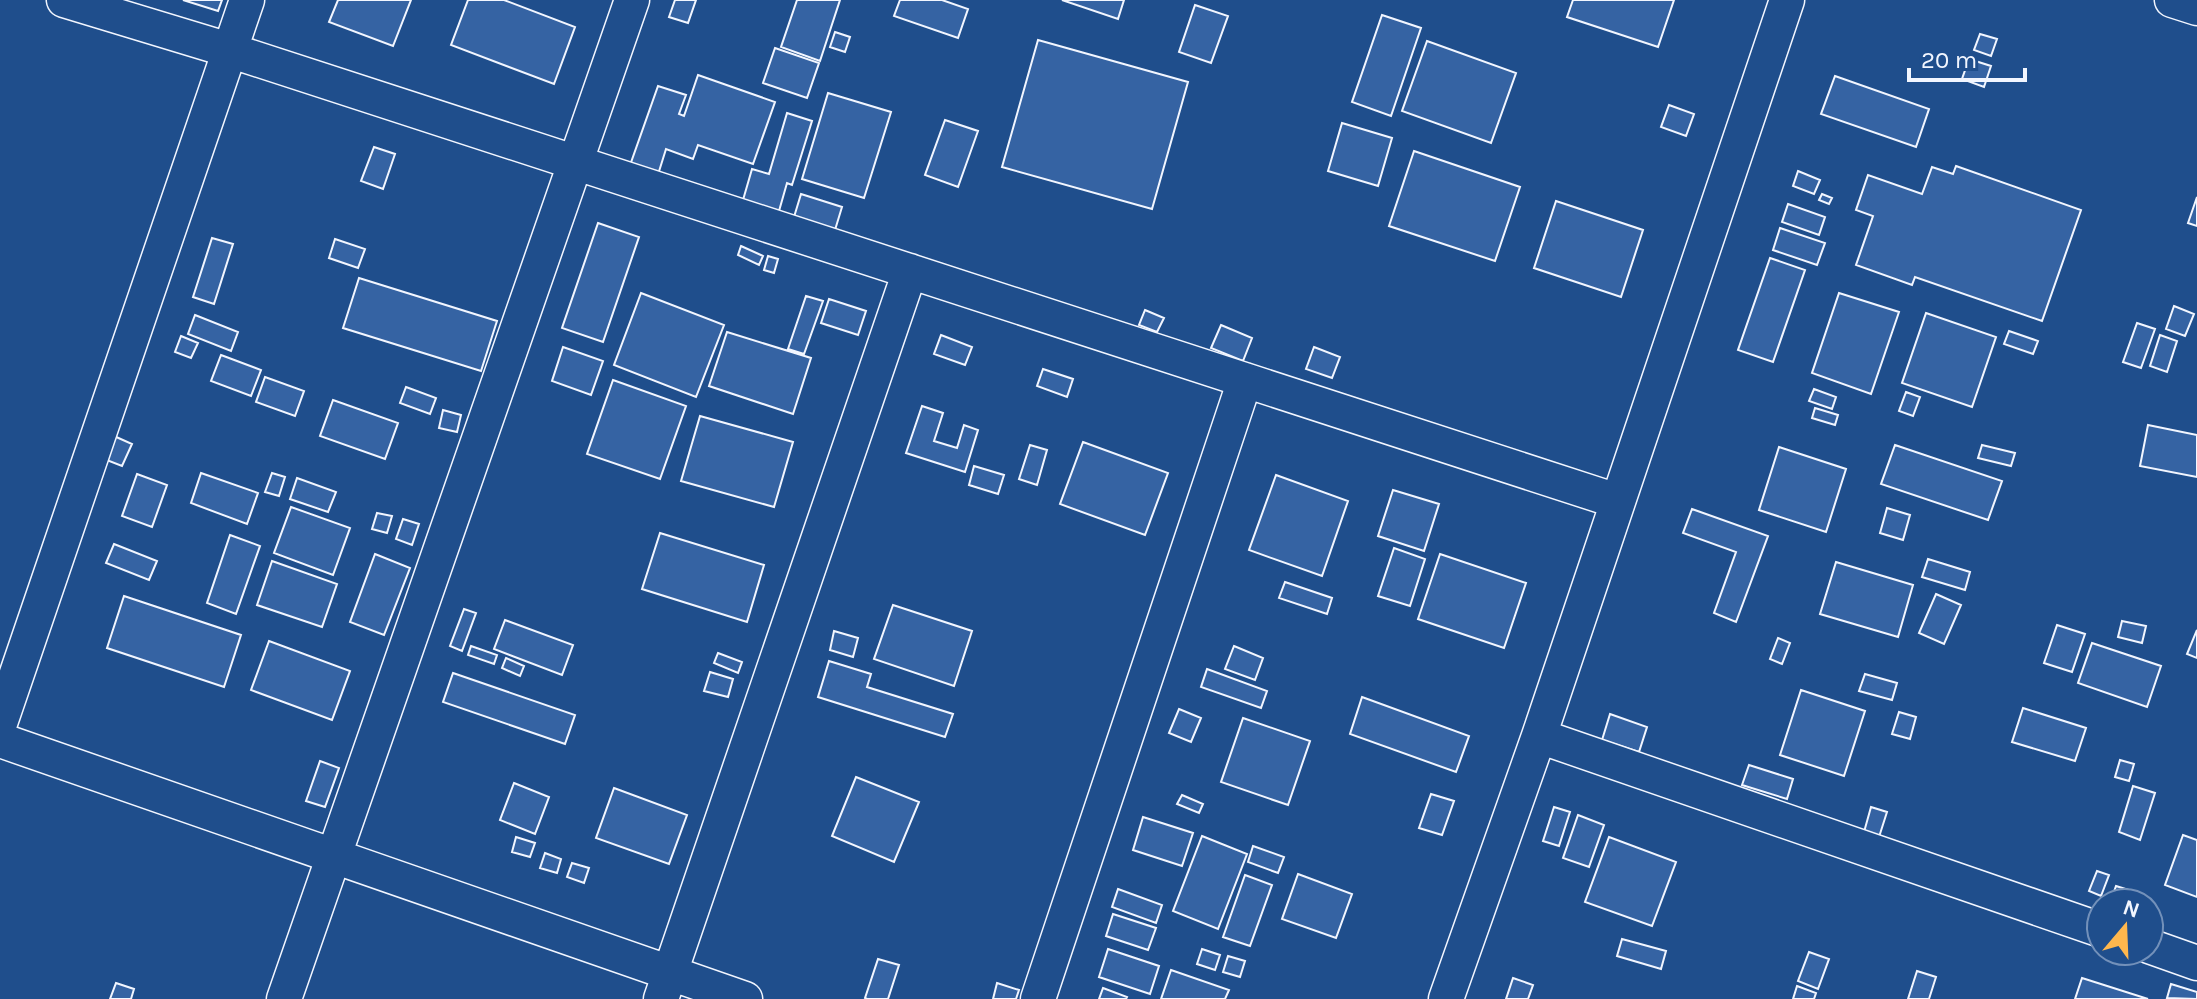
<svg xmlns="http://www.w3.org/2000/svg" width="2197" height="999" font-family="Karla,sans-serif">
<style>
.building{fill:#3563a3;stroke:#f2f6ff;stroke-width:2}
.lines{fill:none;stroke-linecap:round;stroke-linejoin:round}
.street-casing{stroke:#f2f6ff;stroke-width:37}
.street{stroke:#1f4e8c;stroke-width:34}
</style>
<rect width="100%" height="100%" fill="#1f4e8c"/>
<path class="building" d="M183,0H222L218,11Z
M338,0H411L393,46L329,22Z
M468,0H504L575,27L554,84L451,45Z
M675,0H696L688,23L669,17Z
M797,0H840L820,61L781,47Z
M900,0H942L968,9L958,38L894,16Z
M1062,0H1124L1118,19Z
M1573,0H1674L1658,47L1567,17Z
M1195,5L1228,16L1211,63L1179,52Z
M1382,15L1421,28L1391,116L1352,102Z
M835,32L850,37L845,52L830,47Z
M1980,34L1997,39L1991,56L1974,50Z
M1038,40L1188,82L1152,209L1002,167Z
M1427,41L1516,73L1491,143L1402,111Z
M775,48L819,63L807,98L763,83Z
M1969,59L1991,66L1984,87L1962,79Z
M698,75L775,102L753,164L698,145L693,159L666,149L656,181L628,171L658,86L686,95L679,114L684,116Z
M1835,76L1929,109L1916,147L1821,114Z
M828,93L891,112L864,198L802,179Z
M1669,105L1694,114L1686,136L1661,127Z
M787,113L812,121L792,185L787,183L779,211L743,200L752,169L769,174Z
M945,120L978,131L958,187L925,175Z
M1342,123L1392,138L1378,186L1328,171Z
M374,147L395,154L383,189L361,181Z
M1414,151L1520,187L1495,261L1389,226Z
M1956,166L2081,210L2042,321L1915,277L1912,285L1856,265L1873,216L1856,210L1868,175L1922,194L1932,167L1953,174Z
M1798,171L1820,180L1814,194L1793,186Z
M801,194L842,207L835,230L794,217Z
M1822,194L1832,198L1829,204L1819,200Z
M2197,197V226L2188,223Z
M1556,201L1643,230L1621,297L1534,268Z
M1788,204L1825,217L1819,235L1782,222Z
M598,223L639,237L603,342L562,328Z
M1780,228L1825,243L1817,265L1773,250Z
M212,238L233,244L214,304L193,297Z
M335,239L365,249L358,268L329,258Z
M741,246L763,256L759,265L738,255Z
M768,256L778,259L774,273L764,270Z
M1770,258L1805,270L1773,362L1738,350Z
M359,278L497,321L481,371L343,328Z
M641,293L724,325L696,397L614,365Z
M1839,293L1899,312L1871,394L1812,373Z
M806,296L823,301L804,354L788,349Z
M829,299L866,311L858,335L821,323Z
M2174,306L2194,314L2185,336L2166,329Z
M1145,310L1164,318L1157,332L1139,325Z
M1926,313L1996,337L1972,407L1902,383Z
M195,315L238,332L231,351L188,334Z
M2137,323L2155,329L2141,368L2123,362Z
M1221,325L1252,338L1243,361L1211,348Z
M2009,331L2038,341L2033,354L2004,344Z
M727,332L811,358L793,414L709,386Z
M941,335L972,347L965,365L934,354Z
M2160,335L2177,341L2167,372L2150,366Z
M181,336L198,343L191,358L175,352Z
M563,347L603,361L591,395L552,381Z
M1314,347L1340,357L1332,378L1306,369Z
M221,355L261,370L251,396L211,381Z
M1043,369L1073,379L1067,397L1037,386Z
M265,377L304,391L295,416L256,402Z
M613,380L686,406L660,479L587,454Z
M406,387L436,398L430,414L400,403Z
M1814,389L1836,397L1832,409L1809,401Z
M1906,392L1920,397L1913,416L1899,411Z
M333,400L398,423L385,459L320,436Z
M922,406L943,413L934,441L957,448L964,425L978,430L965,472L906,453Z
M1815,408L1838,415L1835,425L1812,418Z
M443,410L461,415L457,432L439,428Z
M700,416L793,442L774,507L681,481Z
M2148,425L2197,435V477L2140,466Z
M114,436L132,444L122,466L104,459Z
M1083,442L1168,473L1145,535L1060,504Z
M1030,445L1047,450L1037,485L1019,479Z
M1895,445L2002,481L1988,520L1881,484Z
M1982,445L2015,453L2011,466L1978,458Z
M1779,447L1846,469L1826,532L1759,510Z
M974,466L1004,475L998,494L969,485Z
M201,473L258,493L247,524L191,503Z
M272,473L285,477L279,496L265,492Z
M137,474L167,485L152,527L122,516Z
M1276,475L1348,501L1322,576L1249,550Z
M297,478L336,492L328,512L290,499Z
M1393,490L1439,504L1424,551L1378,536Z
M291,507L350,528L333,575L274,553Z
M1887,508L1910,515L1903,540L1880,533Z
M1692,509L1768,536L1736,622L1714,613L1736,552L1683,533Z
M377,513L392,516L387,533L372,529Z
M403,519L419,524L412,545L396,539Z
M660,533L764,565L747,622L642,589Z
M230,535L260,546L236,614L207,603Z
M114,544L157,561L149,580L106,563Z
M1394,548L1425,559L1410,606L1378,596Z
M375,554L410,568L384,635L350,622Z
M1440,554L1526,583L1504,648L1418,619Z
M1928,559L1970,572L1965,590L1922,577Z
M272,561L337,584L322,627L257,605Z
M1836,562L1913,585L1898,637L1820,614Z
M1285,582L1332,598L1327,614L1279,598Z
M1936,594L1961,605L1944,644L1919,633Z
M124,596L241,635L224,687L107,648Z
M893,605L972,631L954,686L874,659Z
M464,609L476,613L462,651L450,646Z
M505,620L573,645L562,675L494,649Z
M2122,621L2146,626L2142,643L2118,637Z
M2057,625L2085,634L2072,672L2044,663Z
M2197,630V658L2187,654Z
M834,631L858,638L853,657L830,650Z
M1778,638L1790,643L1782,664L1770,659Z
M269,641L350,671L332,720L251,690Z
M2092,643L2161,666L2147,707L2078,683Z
M471,646L497,655L494,664L468,655Z
M1234,646L1263,658L1255,680L1225,669Z
M718,653L742,662L738,673L714,663Z
M506,658L524,666L520,676L502,668Z
M829,661L871,674L867,687L953,714L945,737L818,697Z
M1207,669L1267,691L1261,708L1201,687Z
M710,672L733,679L728,697L704,691Z
M453,673L575,715L565,744L443,702Z
M1865,674L1897,683L1892,700L1859,691Z
M1801,690L1865,711L1844,776L1780,755Z
M1362,697L1469,736L1456,772L1350,734Z
M2023,708L2086,728L2075,761L2012,742Z
M1179,709L1201,718L1191,742L1169,733Z
M1899,712L1916,717L1910,739L1892,734Z
M1610,714L1647,727L1639,752L1602,740Z
M1243,718L1310,741L1288,805L1221,782Z
M2120,760L2134,764L2129,781L2115,777Z
M320,761L339,768L325,807L306,801Z
M1749,765L1793,779L1787,799L1742,785Z
M856,777L919,802L894,862L832,836Z
M514,783L549,797L535,834L500,820Z
M2133,786L2155,793L2140,840L2119,832Z
M614,788L687,815L669,864L596,838Z
M1431,794L1454,801L1442,835L1419,828Z
M1182,795L1203,804L1199,813L1177,804Z
M1554,807L1570,812L1559,846L1543,841Z
M1871,807L1887,812L1879,837L1864,832Z
M1578,815L1604,825L1589,867L1563,858Z
M1143,817L1193,833L1182,866L1133,850Z
M2183,835L2197,840V897L2165,885Z
M1202,836L1247,854L1218,929L1173,911Z
M516,837L535,843L530,857L512,852Z
M1609,837L1676,862L1652,926L1585,902Z
M1253,846L1284,857L1278,873L1248,862Z
M545,853L561,859L557,873L540,868Z
M572,863L589,868L584,883L567,877Z
M2097,871L2109,875L2101,896L2089,891Z
M1298,874L1352,894L1336,938L1282,919Z
M1245,875L1272,885L1250,946L1223,937Z
M2116,886L2135,892L2131,903H2110Z
M1118,889L1162,905L1156,923L1112,907Z
M1113,914L1156,928L1148,950L1106,936Z
M1622,939L1666,951L1661,969L1617,956Z
M1108,949L1159,966L1150,994L1099,977Z
M1202,949L1220,955L1215,970L1197,964Z
M1809,952L1829,959L1818,989L1798,981Z
M1228,956L1245,961L1240,977L1223,972Z
M878,959L899,965L888,999H867L865,998Z
M1171,970L1229,990L1225,999H1161Z
M1917,971L1936,977L1929,999H1908Z
M1513,978L1533,985L1528,999H1506Z
M2082,978L2148,999H2075Z
M116,983L134,989L131,999H110Z
M997,983L1019,990L1016,999H993Z
M2171,984L2197,992V999L2167,998Z
M1797,986L1816,993L1814,999H1793Z
M1103,988L1127,997L1126,999H1099Z"/>
<g class="lines">
<g class="street-casing">
<path id="street" d="M64,0L229,50L1617,501
M2172,0L2197,8
M0,723L247,0
M1539,736L2101,930
M0,740L745,999
M2149,946L2197,963
M284,999L632,0
M661,999L910,271
M1038,999L1245,380
M1446,999L1539,736L1787,0"/>
</g>
<use href="#street" class="street"/>
</g>
<g transform="translate(2125 927) rotate(19)"><circle r="38" fill="#1f4e8c" stroke="#7391ba" stroke-width="2"/>
<path d="M0-6L14 30L0 20L-14 30Z" fill="#ffb74d"/>
<text y="-12" font-size="22" font-weight="bold" text-anchor="middle" fill="#f2f6ff">N</text>
</g>
<path d="M1909 68v12h116v-12" fill="none" stroke="#f2f6ff" stroke-width="4"/>
<text x="1921" y="68" font-size="24" fill="#f2f6ff" stroke="#1f4e8c" stroke-width="6" paint-order="stroke">20 m</text>
</svg>
